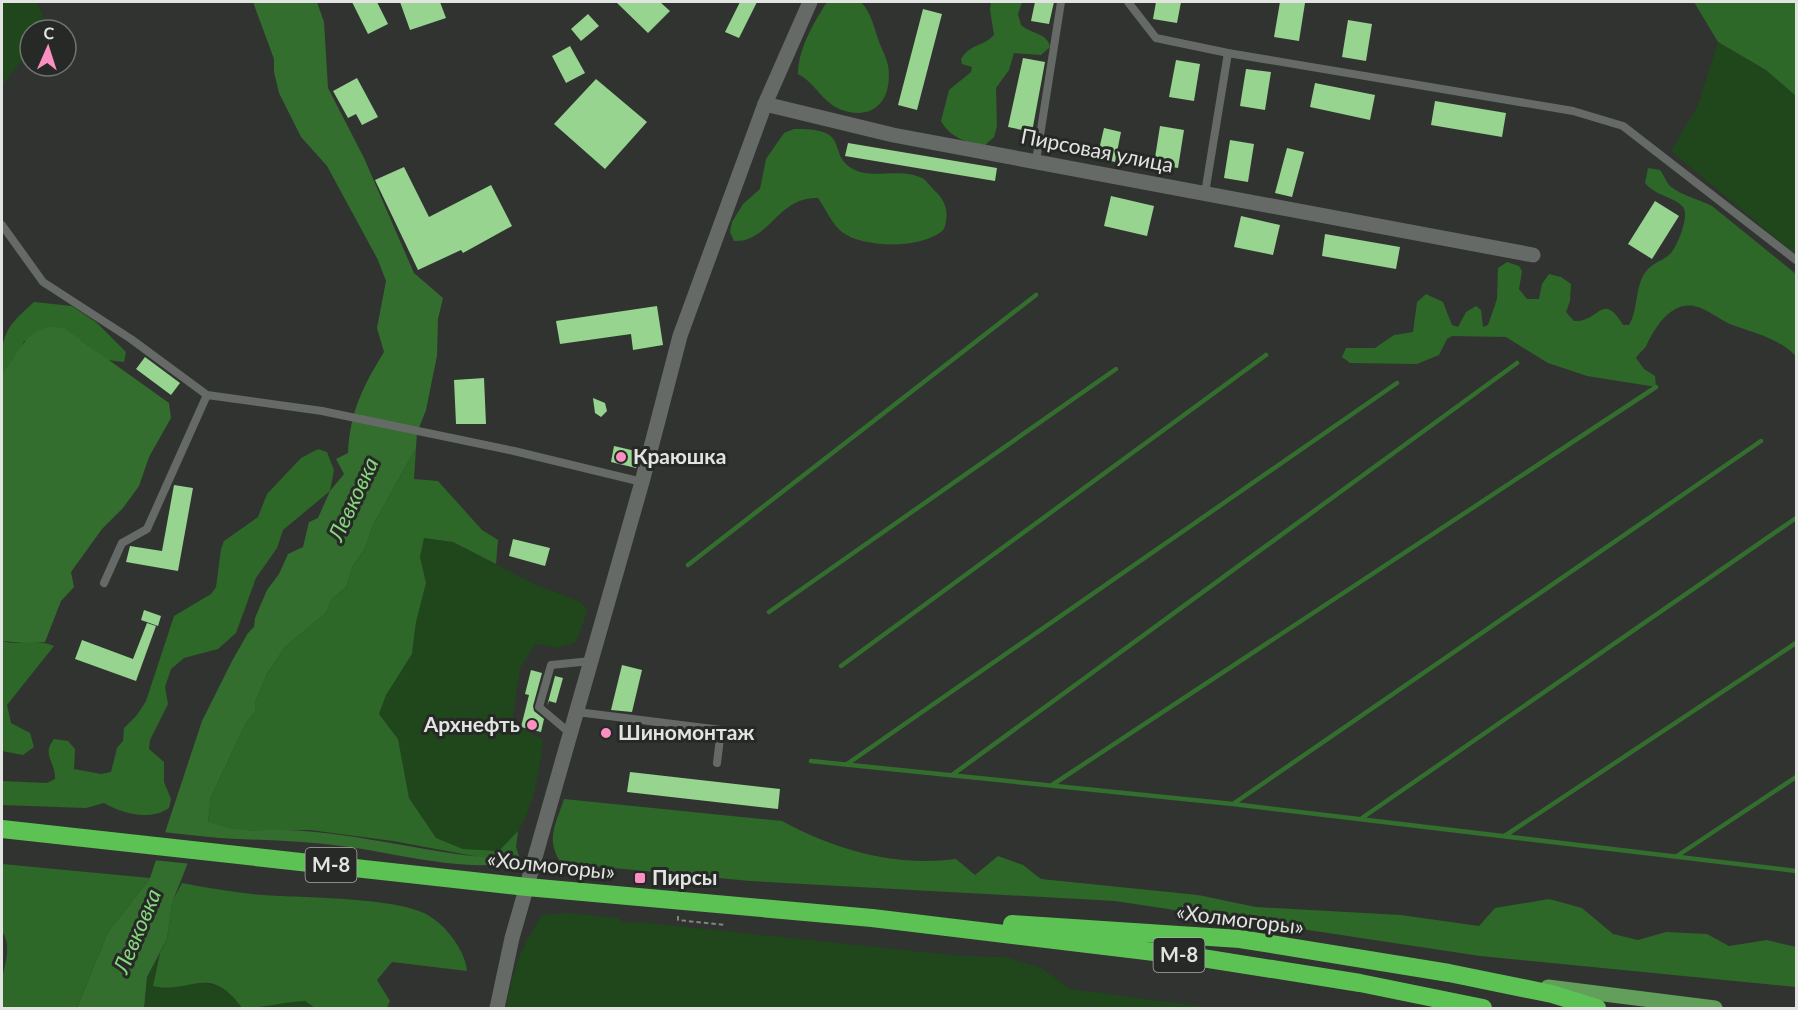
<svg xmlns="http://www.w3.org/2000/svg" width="1798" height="1010" font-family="Lato,sans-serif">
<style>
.green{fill:#1f471b}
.forest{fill:#2d6828}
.water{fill:#336e2e}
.pier{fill:#303330}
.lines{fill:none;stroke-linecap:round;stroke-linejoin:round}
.stream{stroke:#336e2e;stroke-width:4.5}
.building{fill:#96d48f}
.path{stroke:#818481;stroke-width:2;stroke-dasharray:4.5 3;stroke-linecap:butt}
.lane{stroke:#666a66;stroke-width:8}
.street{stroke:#666a66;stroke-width:15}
.secondary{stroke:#666a66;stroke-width:15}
.primary{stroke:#619f5b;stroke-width:15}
.highway{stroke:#5dc254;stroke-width:18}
.poi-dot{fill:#fc8fc1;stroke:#262926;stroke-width:2}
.labels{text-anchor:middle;stroke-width:6;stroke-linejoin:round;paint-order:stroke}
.shield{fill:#262926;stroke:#aaaca9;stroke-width:1.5}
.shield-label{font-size:20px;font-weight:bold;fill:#e2e4e1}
.street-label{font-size:21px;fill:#e2e4e1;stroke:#262926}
.poi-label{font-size:21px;font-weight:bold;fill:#e2e4e1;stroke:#262926;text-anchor:start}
.water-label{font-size:22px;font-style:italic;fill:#87d77e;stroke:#262926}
</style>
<rect width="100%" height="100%" fill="#303330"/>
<path class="green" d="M2,2H37L47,27L45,30H30V50L2,86Z
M1718,42L1766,70L1796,96V255L1671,151L1698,105Z
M424,537L453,542L534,584L581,602L587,612L576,642L558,648L536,644L520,668L512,723L543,740C540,769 534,804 519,830C514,838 506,844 500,851L463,849L436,838L409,798L398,739L379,714L386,695L412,654L416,622L426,583L420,557Z
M567,913L618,918L623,923L640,922L961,956L1005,957L1041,968L1070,989L1213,1008H506C513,969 520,948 542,915Z
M160,953L154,978L166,989C199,978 221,980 242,1008H144L147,977Z
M305,1001L315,1008H265L271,1003Z"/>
<path class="forest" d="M827,2H861C870,11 874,26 878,39C881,48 886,56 888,65C893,96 877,120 845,111C823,105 817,84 798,74C798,49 814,22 827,2Z
M991,2H1022L1018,14L1021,25C1031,34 1048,33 1050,47L1041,55L1014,53L1009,70L996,88L997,126L994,137L985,145C968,143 950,138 941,121L949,90L971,72L972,67L962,64L961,59C971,43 983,47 994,35L990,10Z
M1694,2H1796V96L1766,70L1718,42Z
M794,129C854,128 825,153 853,169C872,180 900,167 922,178C926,180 931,187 935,191C947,202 949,214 944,229C925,249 864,249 842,232C831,223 826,209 818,198C778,196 769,243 734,241L730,232L732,222L743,204L760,189L766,159L784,133Z
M1648,168L1660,170C1664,175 1667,184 1671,187C1683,196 1698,199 1712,206L1796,274V356C1779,339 1758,334 1735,326C1722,322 1707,308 1694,306C1670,302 1655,328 1647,344C1645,350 1639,352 1636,358L1644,369L1655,376L1656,387L1587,376L1548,363L1506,337L1452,336L1447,339L1439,355L1417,364L1350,363L1342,357L1346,348H1375L1394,335L1413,332L1417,302L1426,294L1443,302L1452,325L1458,327L1466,312L1476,306L1481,310L1483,327L1488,325L1497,299L1498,268L1507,262L1519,266L1522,271L1519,289L1527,299H1539L1542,284L1549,274L1561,277L1571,284L1570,301L1566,312L1574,321C1599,323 1602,290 1623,325H1629C1639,309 1634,284 1648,269C1655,262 1664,260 1671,253C1677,246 1690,216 1683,207C1675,197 1657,197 1645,183Z
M34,302L72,306L97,323L126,352L124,362L108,360L81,340L24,341L15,359L2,373C1,334 5,328 34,302Z
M416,448L414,479L438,481L482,530L498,540L496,564L453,542L424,538L420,557L426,583L416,622L412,654L386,695L379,714L398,739L409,798L436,838L463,849L499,851L518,831L516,847L520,859H490L393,841L310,830H225L208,821L211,797L246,723L255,712V703L267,674L285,647L326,613L332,599L346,587L353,566L365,549L373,525Z
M318,449L327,452L334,470L330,491L283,530L277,548L256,578L236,633L218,649L184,658L171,669L165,687L168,704L150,740L149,749L164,762V782L171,799L169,808C150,821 123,814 104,803L86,808L2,805V781L47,783L55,779C56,762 41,755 54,739L68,741L75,749L74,769L101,774L111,772L117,748L123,741L124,728L137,715L146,701L174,616L211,594L216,587L221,549L224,541L258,517L267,494L301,458Z
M2,641C19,646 38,638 54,646L7,705L11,723L30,733L34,747L23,755L2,751Z
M564,799L782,821C836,850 894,867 956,859L975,875L998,856L1023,865L1041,879L1198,895L1256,907L1401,915L1479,926L1495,908L1549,899L1582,908L1613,934L1638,940L1666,932L1707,934L1729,946L1767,940L1796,947V987L1480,956L1115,901L750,881L561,863C545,839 556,824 564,799Z
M2,864L150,878L108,932L77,1008H2C2,999 0,988 2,979C5,963 12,946 2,931Z
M182,883C209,888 236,893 263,895C303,898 393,897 426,914C446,925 465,950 467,971L392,962L377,980L390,1001L387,1008H315L305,1001C282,1002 264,1008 242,1008C208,962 191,995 153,986L160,953L167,939L172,902Z"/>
<path class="water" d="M253,2H317L324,22L328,88L364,158L414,273L443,298L438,319L437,356L426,410L417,433L416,448L373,525L365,549L353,566L346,587L332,599L326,613L285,647L267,674L255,703V712L246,723L211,797L208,821C234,834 256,829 284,830C364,832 443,859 520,859C478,876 395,853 349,847C299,840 248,840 198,837L172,903L167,939L147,977L144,1008H77L108,932L150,878L202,721L232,661L248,633L254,627L255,618L267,590L279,574L288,554L303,547L309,522L318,518L330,491L344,474L336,459L348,453C350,412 363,386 384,352L377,328L386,281L378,260L327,166L301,137L279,93L274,72V59Z
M48,327L64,328L169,403L171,418L149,457L139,486L123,508L102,529L71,572L74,587L61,601L45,642L26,643L2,641V373C20,355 21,334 48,327Z"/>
<path class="pier" d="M162,832L228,839V842L200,840L192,864L153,860Z"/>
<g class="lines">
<path class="stream" d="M688,565L1036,295
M769,612L1116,369
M841,666L1266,355
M811,761L1233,804L1796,871
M847,764L1397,383
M952,775L1517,363
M1052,785L1656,387
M1233,804L1761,441
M1362,818L1796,518
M1506,835L1796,643
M1677,856L1796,777"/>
</g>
<path class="building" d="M352,2H377L388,24L368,34Z
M400,2H440L446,18L410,30Z
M616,2H660L670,11L648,33Z
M740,2H757L739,38L725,32Z
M1035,2H1054L1049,24L1031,21Z
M1156,2H1181L1177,23L1153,19Z
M1280,2L1305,3L1299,41L1274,37Z
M923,9L942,14L917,110L898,105Z
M588,14L599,26L581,41L571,29Z
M1348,20L1372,24L1366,61L1342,57Z
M570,46L585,73L566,83L552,56Z
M1023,58L1045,62L1032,132L1008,127Z
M1176,60L1200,64L1194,101L1169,97Z
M1246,69L1271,72L1265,110L1240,106Z
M357,78L378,117L362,125L356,114L348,118L333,91Z
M596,79L647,122L605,169L554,124Z
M1315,83L1375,95L1370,120L1310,107Z
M1435,101L1506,113L1502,137L1431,125Z
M1160,126L1184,130L1178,168L1154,164Z
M1104,128L1121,132L1115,162L1097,158Z
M1230,140L1254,144L1248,182L1224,178Z
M848,143L997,168L995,181L845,156Z
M1287,148L1304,152L1292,197L1275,193Z
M404,167L429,217L491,185L512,226L463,253L461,250L418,270L375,180Z
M1111,196L1154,206L1147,236L1104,226Z
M1655,201L1679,216L1652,259L1628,244Z
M1241,216L1280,225L1273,255L1234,247Z
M1325,234L1400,247L1396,269L1322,256Z
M657,306L663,345L633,350L631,334L560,344L556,321Z
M145,357L180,383L171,395L136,369Z
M484,378L486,424H456L454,380Z
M593,398L605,403L607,411L601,417L595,413Z
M614,446L640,452L636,468L611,462Z
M174,485L193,488L178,571L126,562L130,546L162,551Z
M513,539L550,548L545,566L509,556Z
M144,610L161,616L158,626L141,620Z
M147,623L156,626L136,681L75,659L82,640L133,659Z
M622,665L642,670L632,712L611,710Z
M531,670L542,673L533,706L534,711L544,719L541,732L521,727L529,695L525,694Z
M555,676L563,678L556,703L549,701L547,706Z
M630,772L780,789L778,809L627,792Z"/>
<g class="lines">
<path class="path" d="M678,916V920L725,925"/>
<path class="lane" d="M1128,2L1156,38L1228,53
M1036,161L1061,2
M1205,193L1228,53L1573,111L1623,126L1796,260
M2,225L43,282L131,339L207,395L322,411L514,451L642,482
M104,583L122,543L147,529L207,395
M577,712L721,730L717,763
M571,734L539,707L551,665L591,661"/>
<path class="street" d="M810,2L765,104L893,135L1533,255"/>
<path class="secondary" d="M497,1008L512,938L642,482L680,336L765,104"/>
<path class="primary" d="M1548,987L1715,1008"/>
<path class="highway" d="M2,829L527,887L872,918L1196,957L1360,983L1483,1008
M1012,924L1240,939L1449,973L1552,994L1597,1008"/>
</g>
<g class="poi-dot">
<circle cx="621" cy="457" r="6"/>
<circle cx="532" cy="725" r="6"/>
<circle cx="606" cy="733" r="6"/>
<rect x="634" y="872" width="12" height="12" rx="3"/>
</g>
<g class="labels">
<g class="shield">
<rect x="305.5" y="848" width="51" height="34" rx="4.5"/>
<rect x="1153.5" y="938" width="51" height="34" rx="4.5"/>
</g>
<g class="shield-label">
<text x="331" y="872">М-8</text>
<text x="1179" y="962">М-8</text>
</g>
<g class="street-label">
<text transform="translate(1097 151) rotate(11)" y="7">Пирсовая улица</text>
<text transform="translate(551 866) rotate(6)" y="7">«Холмогоры»</text>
<text transform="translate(1240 920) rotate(7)" y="7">«Холмогоры»</text>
</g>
<g class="poi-label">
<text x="633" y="464">Краюшка</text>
<text x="520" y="732" text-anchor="end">Архнефть</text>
<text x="618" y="740">Шиномонтаж</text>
<text x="652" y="885">Пирсы</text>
</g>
<g class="water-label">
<text transform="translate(353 499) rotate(-65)" y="8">Левковка</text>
<text transform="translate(137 931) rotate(-67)" y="8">Левковка</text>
</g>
</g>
<rect width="1798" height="1010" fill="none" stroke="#e2e4e1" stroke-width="6"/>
<g transform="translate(48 48) rotate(3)"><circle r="28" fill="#262926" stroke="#717471" stroke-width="1.5"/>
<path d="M0-4.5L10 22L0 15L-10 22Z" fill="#fc8fc1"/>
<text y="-9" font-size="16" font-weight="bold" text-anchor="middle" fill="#e2e4e1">С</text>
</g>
</svg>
